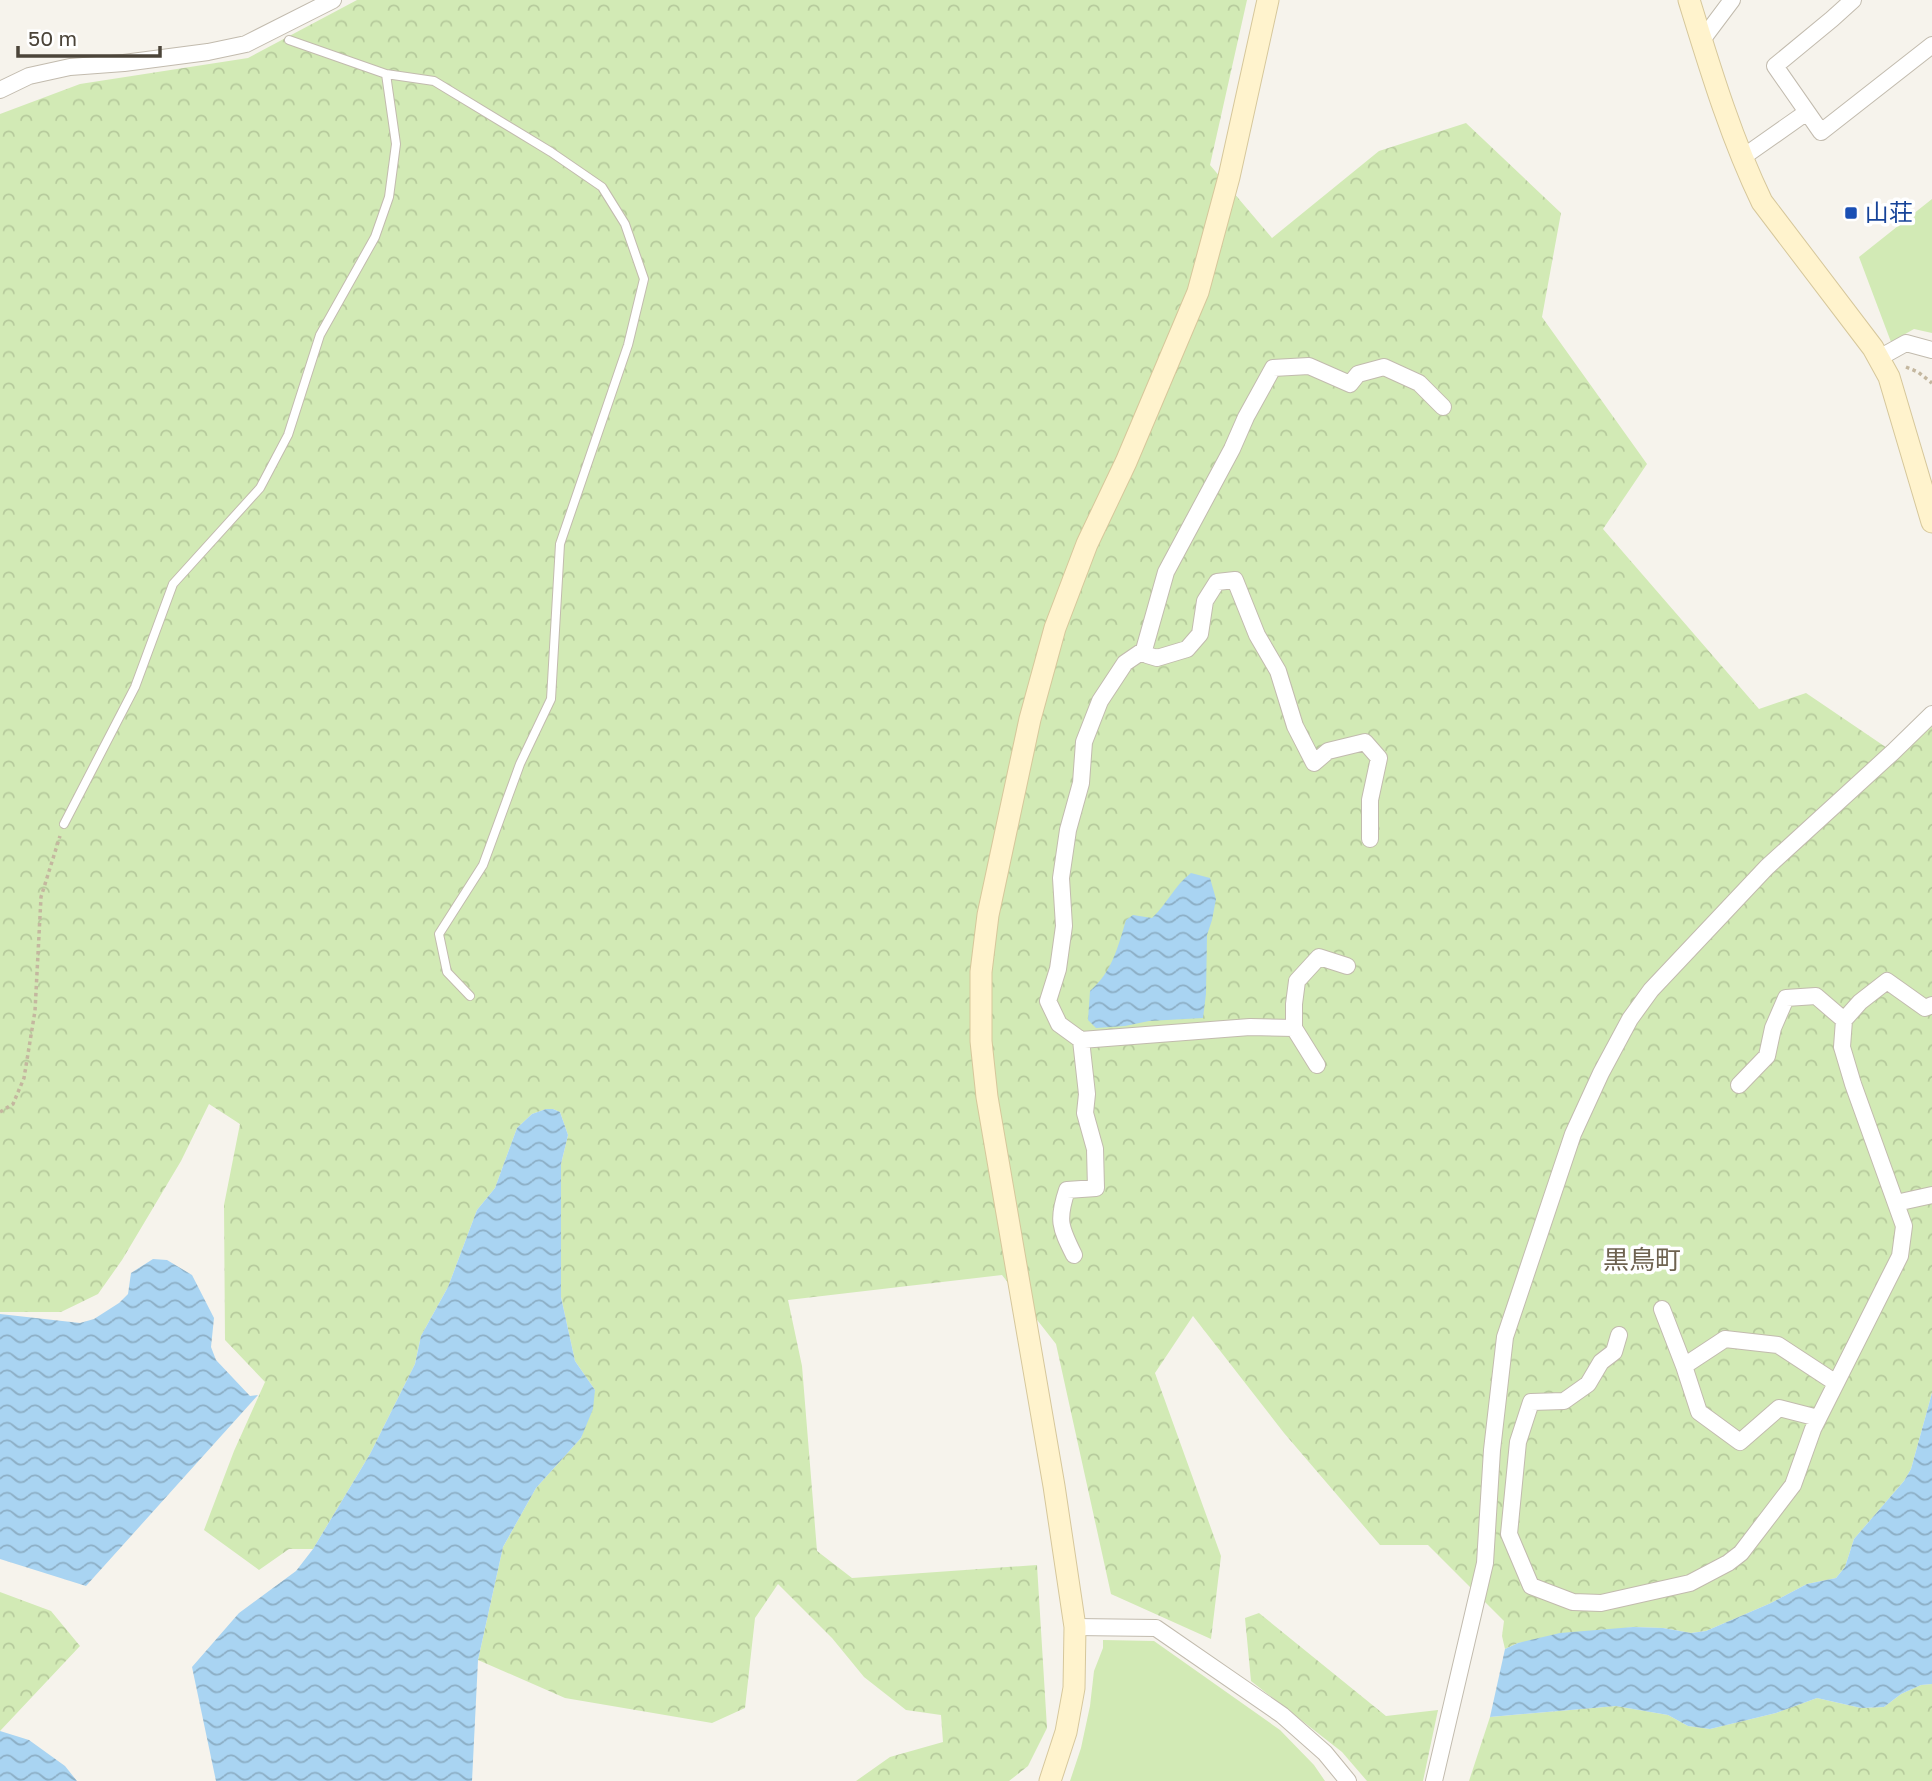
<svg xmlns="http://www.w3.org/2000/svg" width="1932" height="1781" font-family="'Golos Text','Noto Sans JP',sans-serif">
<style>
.green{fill:#d2eab5}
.forest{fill:url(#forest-crowns)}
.water{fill:url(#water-waves)}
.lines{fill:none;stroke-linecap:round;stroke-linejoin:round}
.lane-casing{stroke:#c2bbae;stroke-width:10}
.street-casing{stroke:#c2bbae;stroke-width:18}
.secondary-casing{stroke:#d6c79b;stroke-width:23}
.path{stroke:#c4b79f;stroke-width:3.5;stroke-dasharray:3.5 3.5;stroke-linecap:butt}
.lane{stroke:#fff;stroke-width:8}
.street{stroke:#fff;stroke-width:16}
.secondary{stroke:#fff3cd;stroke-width:21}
.transit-dot{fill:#1a4fb4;stroke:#fff;stroke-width:2.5}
.labels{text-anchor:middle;stroke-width:7;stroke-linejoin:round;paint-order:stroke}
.transit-label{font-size:24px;fill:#164399;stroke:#fff;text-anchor:start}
.neighbourhood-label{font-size:26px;fill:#6e6250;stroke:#fff}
</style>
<defs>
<pattern id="forest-crowns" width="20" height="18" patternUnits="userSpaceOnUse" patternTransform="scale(1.75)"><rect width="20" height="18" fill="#d2eab5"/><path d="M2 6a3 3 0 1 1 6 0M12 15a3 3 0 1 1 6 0" fill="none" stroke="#b6ca9c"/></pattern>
<pattern id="water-waves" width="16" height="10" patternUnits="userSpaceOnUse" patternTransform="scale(1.75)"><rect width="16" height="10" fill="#a9d4f2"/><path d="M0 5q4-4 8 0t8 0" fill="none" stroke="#8caec5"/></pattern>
</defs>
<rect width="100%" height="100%" fill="#f6f3ec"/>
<path class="green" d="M1932,199V333L1914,329L1891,342L1859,257Z
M1103,1640L1154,1641L1280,1730L1314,1765L1325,1781H1070L1081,1748L1090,1706L1094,1671L1103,1648Z"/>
<path class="forest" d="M357,0H1247L1210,165L1272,238L1379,151L1466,123L1561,213L1542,317L1647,464L1603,529L1759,709L1806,693L1893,752L1932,717V1393L1911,1469L1904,1481L1854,1539L1845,1567L1836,1578L1807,1584L1771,1603L1706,1631L1691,1633L1663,1628L1633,1627L1518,1643L1505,1649L1502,1636L1504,1621L1428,1545H1380L1284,1433L1193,1316L1155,1373L1221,1556L1211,1639L1111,1594L1056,1344L1002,1275L788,1300L802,1366L817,1551L852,1578L1037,1565L1047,1728L1028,1766L1009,1781H856L890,1757L943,1742L941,1715L906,1710L864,1677L832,1638L778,1584L755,1618L745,1708L712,1723L565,1698L478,1660L503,1547L536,1488L581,1438L595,1390L575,1361L561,1297V1164L568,1135L560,1112L553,1109H546L532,1114L517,1128L495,1188L477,1210L448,1287L421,1336L415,1364L370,1454L313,1549H289L259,1570L204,1530L234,1451L265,1382L225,1340L224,1205L240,1124L209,1104L181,1161L122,1260L98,1294L61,1312H0V114L80,84L248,58Z
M0,1592L51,1611L80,1646L0,1731Z
M1259,1613L1386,1716L1438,1710L1423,1781H1367L1342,1752L1251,1681L1245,1618Z
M1932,1684V1781H1469L1490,1717L1616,1706L1668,1715L1688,1726L1710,1729L1776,1713L1817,1698L1861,1708L1884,1707L1901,1694L1921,1685Z"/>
<path class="water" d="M1191,873L1210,878L1216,899L1212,920L1207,935L1206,994L1203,1018L1149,1021L1125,1026L1096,1028L1088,1020L1090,991C1112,972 1118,947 1126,920L1133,915L1152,918C1168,903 1173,887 1191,873Z
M546,1109H553L560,1112L568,1135L561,1164V1297L575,1361L595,1390L593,1409L581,1438L536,1488L503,1547L478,1660L472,1781H216L192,1667L239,1613L296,1571L313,1549L370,1454L415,1364L421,1336L448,1287L477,1210L495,1188L517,1128L532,1114Z
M153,1259L167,1260L192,1275L214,1318L211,1347L216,1360L250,1396L258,1395L86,1586L0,1559V1314L80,1323L94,1319L119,1303L128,1294L131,1273Z
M1932,1393V1684L1921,1685L1901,1694L1884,1707L1861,1708L1817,1698L1776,1713L1710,1729L1688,1726L1668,1715L1616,1706L1490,1717L1505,1649L1518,1643L1560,1633L1633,1627L1663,1628L1691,1633L1706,1631L1771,1603L1807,1584L1836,1578L1845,1567L1854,1539L1904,1481L1911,1469Z
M0,1731L29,1740L65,1766L77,1781H0Z"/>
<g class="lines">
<g class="lane-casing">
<path id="lane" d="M289,40L386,74L434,81L551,152L602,187L625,224L644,279L628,345L560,544L551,699L520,764L483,865L439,934L447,972L470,996
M64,824L135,687L173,584L260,488L288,435L320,335L375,237L389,197L396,144L386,74"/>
</g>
<g class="street-casing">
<path id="street" d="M1853,0L1832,19L1775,66L1821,132L1932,45
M1702,40L1732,0
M0,90L29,76L70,67L124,63L208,52L246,44L333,0
M1743,157L1807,112
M1879,358L1906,343L1932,350
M1147,655L1157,658L1187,649L1200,634L1205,601L1217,582L1235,580L1257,635L1278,671L1295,726L1314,763L1328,751L1365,742L1379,758L1370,800V839
M1294,1028L1250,1027L1081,1040L1059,1024L1048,1001L1058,969L1064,926L1061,878L1068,830L1081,783L1084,742L1100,701L1125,663L1144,650L1166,572L1232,449L1246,417L1273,368L1309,366L1350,384L1358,374L1384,367L1419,383L1443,407
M1317,1065L1294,1028V1004L1297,981L1319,957L1347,966
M1739,1085L1767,1056L1773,1028L1786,998L1816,996L1844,1020
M1896,1203L1932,1195
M1074,1255C1060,1227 1057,1220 1067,1190L1096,1188L1095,1149L1085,1113L1087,1094L1081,1040
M1662,1309L1684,1366L1725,1339L1778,1345L1836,1383
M1619,1335L1614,1352L1601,1362L1588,1384L1564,1401L1531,1402L1518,1442L1509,1534L1531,1586L1573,1602L1601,1603L1690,1583L1728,1563L1741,1553L1793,1485L1813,1429L1900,1256L1904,1226L1853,1084L1842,1047L1844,1020L1860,1002L1887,981L1925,1008L1932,1005
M1684,1366L1699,1412L1740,1442L1779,1408L1818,1418
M1075,1627L1156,1628L1282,1715L1325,1753L1348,1781
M1434,1781L1485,1563L1492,1450L1505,1337L1573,1134L1601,1073L1630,1019L1651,990L1767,867L1893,752L1932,714"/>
</g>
<g class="secondary-casing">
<path id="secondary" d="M1689,0C1710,68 1731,138 1762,202L1873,348L1889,377L1932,522
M1050,1781L1066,1732L1074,1688L1075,1627L1054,1486L987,1097L981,1041V972L988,915L1030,719L1055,628L1087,544L1126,462L1198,292L1229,177L1268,0"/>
</g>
<path class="path" d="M1906,367L1918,372L1932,383
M0,1112L13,1104L24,1078L35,1011L41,897L60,836"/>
<use href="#lane" class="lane"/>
<use href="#street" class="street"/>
<use href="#secondary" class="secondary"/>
</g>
<rect class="transit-dot" x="1844" y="206" width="14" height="14" rx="3.5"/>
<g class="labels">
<g class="transit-label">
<text x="1865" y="221">山荘</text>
</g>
<g class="neighbourhood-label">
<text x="1642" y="1269">黒鳥町</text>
</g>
</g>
<path d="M18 46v10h142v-10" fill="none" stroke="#4b4439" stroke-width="3.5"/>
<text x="28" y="46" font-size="21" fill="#4b4439" stroke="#ffffff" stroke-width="5" paint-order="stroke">50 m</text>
</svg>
